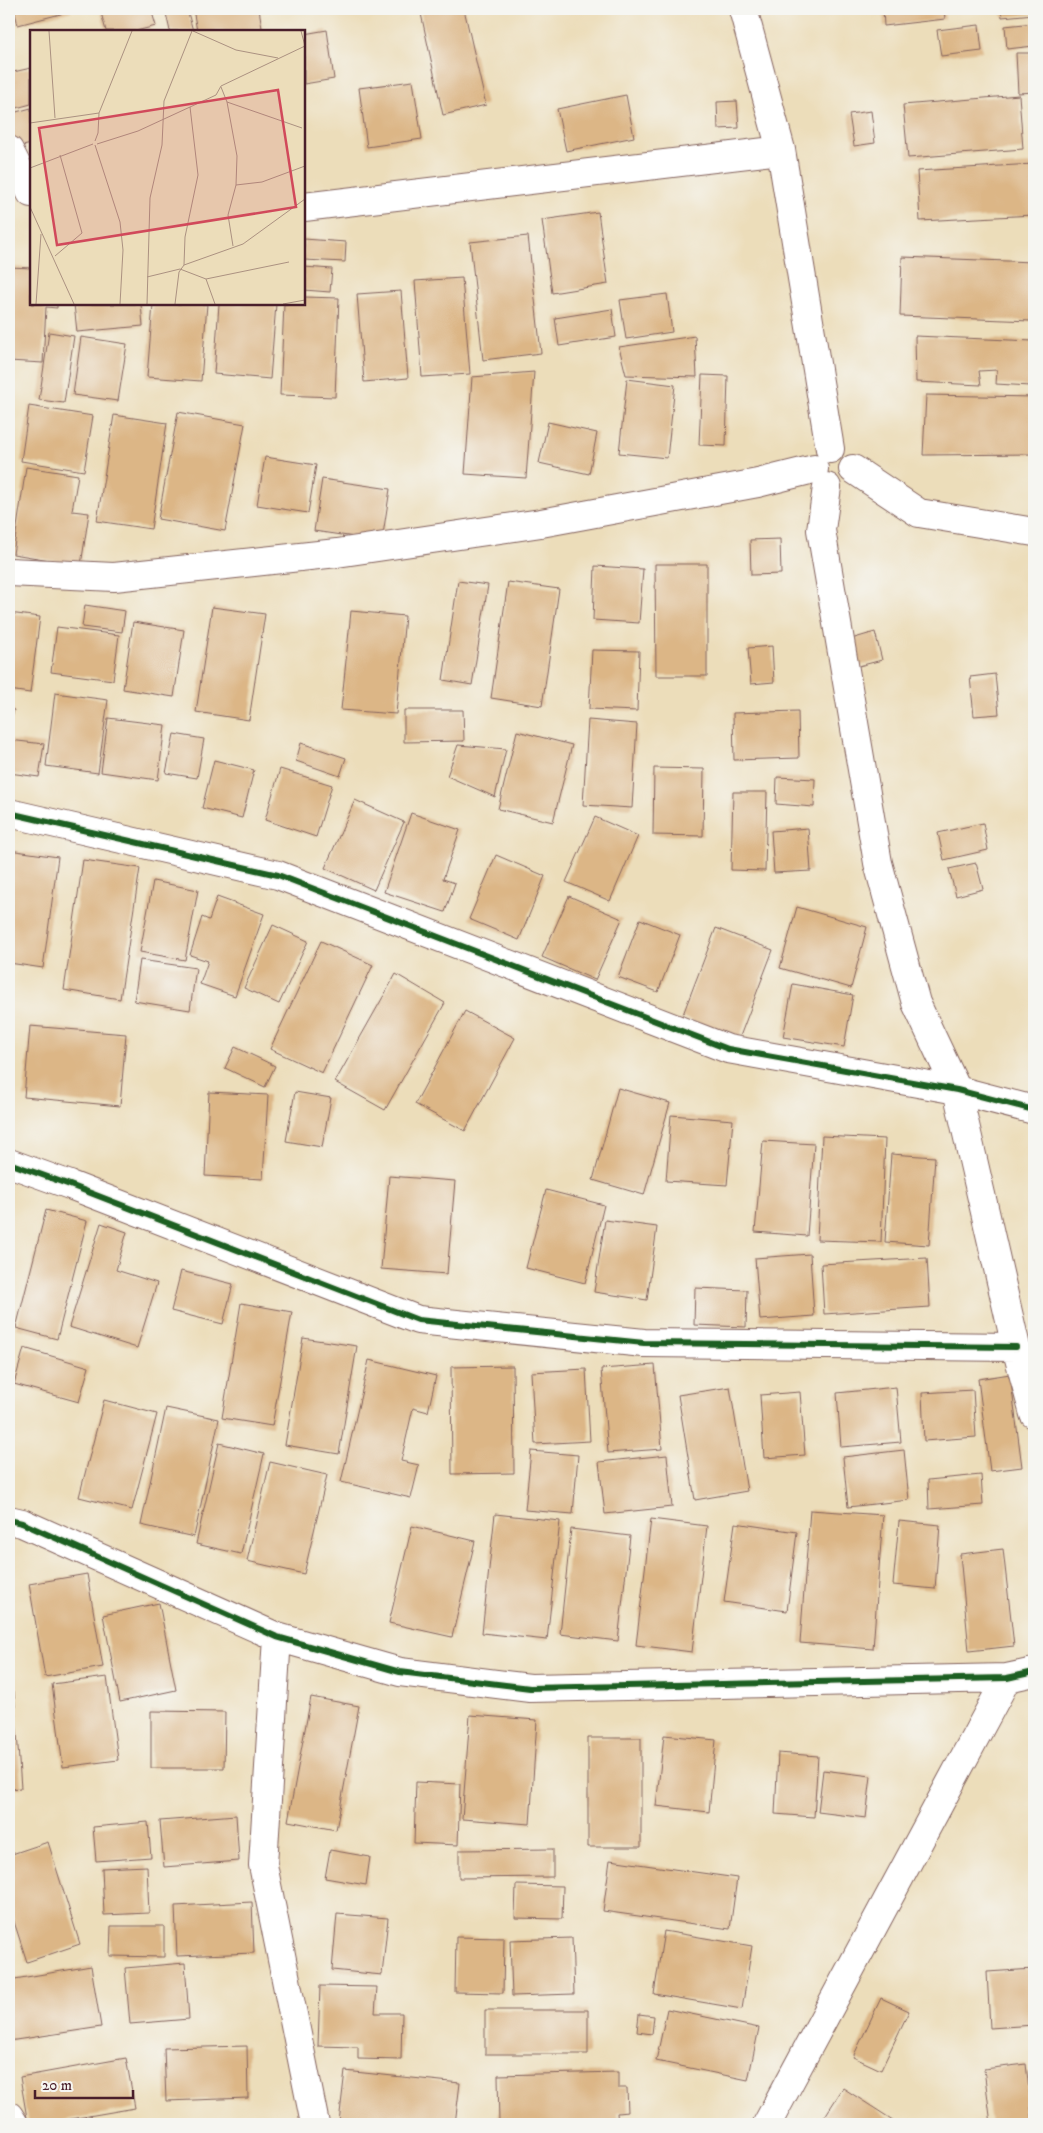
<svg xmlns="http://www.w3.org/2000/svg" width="1043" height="2133" font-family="'IM FELL DW Pica',serif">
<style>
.building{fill:#dcb686}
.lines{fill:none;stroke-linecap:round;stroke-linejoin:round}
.minor-casing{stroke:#83625d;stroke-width:30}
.minor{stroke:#fff;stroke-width:28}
.cycleway-casing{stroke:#f6f6f2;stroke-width:9}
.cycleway{stroke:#1b5e20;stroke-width:6}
.inset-road{fill:none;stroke:#ab9181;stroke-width:1}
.view{fill:#d1495b;fill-opacity:0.15;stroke:#d1495b;stroke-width:2.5}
.inset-edge{fill:none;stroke:#4a1f2b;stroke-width:2.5}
</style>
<rect width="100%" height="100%" fill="#f6f6f2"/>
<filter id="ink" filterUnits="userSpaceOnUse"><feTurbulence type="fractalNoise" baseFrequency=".02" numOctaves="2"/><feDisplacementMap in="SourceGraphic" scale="10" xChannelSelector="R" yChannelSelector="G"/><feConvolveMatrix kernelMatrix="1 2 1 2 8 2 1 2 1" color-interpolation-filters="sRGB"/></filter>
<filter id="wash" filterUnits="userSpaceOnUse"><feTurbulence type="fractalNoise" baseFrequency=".0096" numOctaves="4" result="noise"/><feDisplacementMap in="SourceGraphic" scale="20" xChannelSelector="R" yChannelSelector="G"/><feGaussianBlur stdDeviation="1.12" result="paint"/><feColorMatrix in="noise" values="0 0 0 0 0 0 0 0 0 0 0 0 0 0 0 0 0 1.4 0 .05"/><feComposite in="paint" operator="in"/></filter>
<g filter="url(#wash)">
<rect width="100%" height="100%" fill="#ecddba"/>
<g id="blocks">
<path class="building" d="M14,9H71L72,11L18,25Z
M100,9H151L156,26L136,31H106Z
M165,9H187L193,31H170Z
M193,9H259L262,28L243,31H197Z
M420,9H464L486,105L443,115Z
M883,9H944L945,19L884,26Z
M1001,9H1034V14L1002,17Z
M1034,23V46L1007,49L1005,26Z
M979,25L982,51L941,56L937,30Z
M327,30L334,79L304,84V34Z
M1016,53H1034V92L1018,93Z
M31,68V104L9,110V73Z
M413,81L422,139L367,147L359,88Z
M626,95L634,137L566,151L557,109Z
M1019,95L1023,149L908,158L903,105Z
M737,101L739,128L718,129L717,102Z
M31,108V144L15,148L9,114Z
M871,111L875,143L854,146L849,114Z
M1033,164L1034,215L920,221L917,171Z
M598,212L608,284L552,293L542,220Z
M528,236L541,353L483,360L470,242Z
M304,239L346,242L345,262L304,260Z
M902,257L1033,262L1031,321L900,316Z
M9,267L31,268V304H57V308L46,307L43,363L9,361Z
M304,267L332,269L330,292L304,290Z
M462,278L470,374L422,377L415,281Z
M401,291L408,378L364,382L357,294Z
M667,294L672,332L626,339L620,300Z
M304,297L339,298L335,397L280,395L284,304H304Z
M74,304H141L143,326L77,332Z
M153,304H207L201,381L147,377Z
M219,304H276L270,379L214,374Z
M612,309L616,337L559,346L555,318Z
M49,332L74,336L64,403L39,400Z
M695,336L697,377L626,375L619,347Z
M915,336L1033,341L1030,386L996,384L997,370L979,371L981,385L916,382Z
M81,337L127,344L118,401L73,395Z
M534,372L526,478L465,474L472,377Z
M702,375L728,376L726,446L699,445Z
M627,379L675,385L667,458L619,453Z
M926,395L1034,397V454L923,455Z
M29,406L93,416L84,471L21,461Z
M178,412L245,424L225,531L158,519Z
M114,415L167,423L151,529L97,521Z
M548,422L597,433L589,474L539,463Z
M265,457L316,465L308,513L257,505Z
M26,467L78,475L72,511L89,513L81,565L13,554Z
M322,479L390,489L382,541L314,531Z
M780,539L781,574L751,575L750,540Z
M655,564H707V676H656Z
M595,566L643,569L639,623L593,620Z
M458,581L488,585L472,685L443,680Z
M508,582L559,589L542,706L491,698Z
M85,605L125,611L122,632L82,627Z
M212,607L265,614L249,720L196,712Z
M351,611L405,616L396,714L341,710Z
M9,613L40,617L30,693L9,690Z
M133,622L184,630L174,697L123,689Z
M57,627L119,635L113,680L51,672Z
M875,632L882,660L855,667L848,640Z
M772,646L774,682L751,684L748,648Z
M592,650L639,651L637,711L589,709Z
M995,674L999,714L974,716L970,677Z
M55,693L108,700L98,773L46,766Z
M9,708L14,710L9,727Z
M404,710H463L464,741L404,742Z
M798,711L799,758L734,760L733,713Z
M108,718L165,725L158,780L101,772Z
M588,720L637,724L632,808L583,805Z
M517,731L572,745L553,822L498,809Z
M174,734L204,739L197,778L166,773Z
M9,740L44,744L39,777L9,773Z
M301,743L346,758L340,776L296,761Z
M458,745L506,749L495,797L447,776Z
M214,760L254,770L242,818L202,808Z
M654,768L704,769L703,836L653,835Z
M280,769L332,785L316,837L265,820Z
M777,777L815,779L814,807L776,804Z
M733,792H767L765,871L731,870Z
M355,800L404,822L374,890L325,868Z
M411,813L460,830L443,879L455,883L445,912L384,892Z
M595,817L638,836L610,901L566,882Z
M983,823L988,850L944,860L938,833Z
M808,828L811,871L774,873L771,831Z
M9,850L58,857L43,968L9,963Z
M496,855L545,876L519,940L469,919Z
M83,860L140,868L120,999L64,990Z
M976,863L983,889L956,896L949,869Z
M153,881L198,890L185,960L140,952Z
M569,896L622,919L595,980L542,957Z
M217,897L264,914L235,996L200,984L208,961L190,955L202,917L209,920Z
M797,907L867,927L851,988L780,968Z
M640,919L680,935L658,992L618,977Z
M273,925L308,941L279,1004L244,988Z
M716,928L773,950L739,1039L682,1017Z
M321,941L373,965L322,1073L270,1049Z
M140,960L196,968L190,1010L134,1001Z
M396,974L445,1003L385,1110L335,1082Z
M793,984L853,995L844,1047L783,1037Z
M465,1011L515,1038L465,1131L415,1104Z
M30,1026L126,1034L120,1106L24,1097Z
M235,1047L275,1066L265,1087L225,1068Z
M618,1088L670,1103L644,1195L593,1180Z
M209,1092L268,1095L263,1179L205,1176Z
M295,1092L331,1098L322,1147L286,1141Z
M671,1115L733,1120L727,1185L666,1181Z
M822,1136L885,1139L881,1242L817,1240Z
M763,1141L814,1144L807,1236L755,1232Z
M891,1154L935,1157L929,1245L885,1242Z
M389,1176L455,1181L447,1274L381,1269Z
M546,1190L604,1205L585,1283L526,1268Z
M46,1210L87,1221L57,1339L16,1328Z
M605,1220L657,1227L647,1300L594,1292Z
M101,1223L127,1232L116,1270L157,1283L137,1348L69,1327Z
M810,1254L814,1316L760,1320L755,1258Z
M927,1258L930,1307L824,1314L821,1264Z
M181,1271L233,1284L223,1324L171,1311Z
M695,1288L747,1290L746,1327L694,1325Z
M241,1303L292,1312L272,1426L222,1418Z
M303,1338L357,1346L339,1454L285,1445Z
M9,1348L12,1349L10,1370H9Z
M24,1348L89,1367L79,1402L14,1384Z
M369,1360L436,1376L428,1412L413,1408L401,1461L419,1465L411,1498L341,1482Z
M655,1365L662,1449L608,1453L601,1369Z
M513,1366L514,1473L452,1474L451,1367Z
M586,1369L590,1441L535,1444L531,1372Z
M1010,1374L1022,1467L990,1471L978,1379Z
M730,1387L747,1491L695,1500L678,1395Z
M896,1387L901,1442L841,1447L837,1393Z
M973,1390L976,1437L924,1441L922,1393Z
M800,1392L805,1455L764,1458L760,1395Z
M104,1400L157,1414L132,1510L79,1497Z
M166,1408L219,1419L194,1537L141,1525Z
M219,1443L264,1454L241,1554L196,1544Z
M904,1450L909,1500L848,1507L843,1457Z
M531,1451L578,1455L573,1514L525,1510Z
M667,1455L672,1507L605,1514L599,1462Z
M270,1462L327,1475L304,1574L247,1561Z
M981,1475L983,1505L929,1509L928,1480Z
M810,1510L883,1515L873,1649L800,1643Z
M495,1514L560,1521L547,1640L482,1633Z
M651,1519L707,1526L692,1652L636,1645Z
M899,1521L940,1525L935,1589L893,1585Z
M735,1523L797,1532L787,1611L724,1602Z
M412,1526L475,1541L452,1637L389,1623Z
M571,1529L630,1536L618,1641L560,1634Z
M1003,1549L1014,1646L969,1651L960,1554Z
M87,1574L103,1667L45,1677L29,1584Z
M159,1603L176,1690L120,1702L103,1615Z
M107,1677L118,1760L63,1767L52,1684Z
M14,1692L21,1788L9,1789V1693Z
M311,1697L359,1706L336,1830L288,1821Z
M151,1711L225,1712L224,1768H151Z
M470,1715L537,1720L530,1824L462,1819Z
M664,1735L716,1740L709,1812L656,1806Z
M588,1738H641V1847H588Z
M778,1753L818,1756L814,1817L775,1814Z
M823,1770L871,1776L866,1818L818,1812Z
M416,1782L460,1784L458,1845L414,1843Z
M236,1815L239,1861L164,1867L160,1821Z
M148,1822L151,1857L96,1861L93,1827Z
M48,1842L80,1944L27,1962L9,1906V1855Z
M553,1849V1877L459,1878V1850Z
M330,1850L370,1857L366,1885L325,1878Z
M610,1860L737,1878L730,1929L603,1911Z
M147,1866L149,1913L104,1915L102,1868Z
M516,1885L563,1886L562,1919L515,1918Z
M252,1902L254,1953L177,1956L175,1906Z
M337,1914L388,1918L382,1975L332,1970Z
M111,1926H164V1957L110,1956Z
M664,1931L752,1946L742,2009L654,1994Z
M456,1937L504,1938L503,1993L455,1992Z
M572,1938L574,1994L512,1996L510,1940Z
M185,1963L189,2019L130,2024L125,1968Z
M91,1966L101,2027L9,2041V1980Z
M1034,1969V2025L990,2028L987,1972Z
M320,1986L377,1987L375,2013H402L401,2060L358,2059V2047L318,2046Z
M881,1998L909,2011L881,2070L853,2057Z
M667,2009L759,2028L748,2080L656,2061Z
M485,2010H588V2054H485Z
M639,2014L654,2016L652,2034L637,2032Z
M247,2046L248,2098L166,2101L164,2048Z
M126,2058L135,2108L42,2124H28L20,2077Z
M1026,2064L1033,2124H991L984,2069Z
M345,2071L460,2083L455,2124H357L339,2122Z
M618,2072V2088H627L628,2112L617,2113L618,2124H499L498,2075Z
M843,2088L899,2124H820Z"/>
</g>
</g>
<g filter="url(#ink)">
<use href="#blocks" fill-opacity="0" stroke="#83625d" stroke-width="1"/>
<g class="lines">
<g class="minor-casing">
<path id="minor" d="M743,9L781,150L830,449
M9,150L31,193
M304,207L781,150
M853,469L919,513L1034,532
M827,487L821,530L878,863L916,1003L957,1090L1016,1347L1034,1414
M9,572L114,577L337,553L541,523L758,483L814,469
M9,813L278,875L728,1049L957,1090L1034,1110
M9,1163L70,1185L418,1320L644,1343L1016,1347
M9,1520L22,1523L277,1637L400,1672L530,1688L1007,1678L1034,1672
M277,1637L263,1865L315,2124
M9,2116L14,2124
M767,2124L1007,1678"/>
</g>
<use href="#minor" class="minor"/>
<g class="cycleway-casing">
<path id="cycleway" d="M9,813L278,875L728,1049L957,1090L1034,1110
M9,1163L70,1185L418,1320L644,1343L1016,1347
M9,1520L22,1523L277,1637L400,1672L530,1688L1007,1678L1034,1672"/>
</g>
<use href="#cycleway" class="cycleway"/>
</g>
</g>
<g transform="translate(30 30)">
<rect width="275" height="275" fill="#ecddba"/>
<path class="inset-road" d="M19,1L25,88M163,1L206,20L248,28M271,1L275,16M191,57L197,72L207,126L206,155L198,185L203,216M197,72L272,98M0,93L69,83M65,111L68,103L69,83L102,1M67,114L108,101L186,65L191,56L275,16M65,115L90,192L93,220L90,274M0,138L63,114M206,155L232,152L275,136M0,177L44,274M25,226L52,203L30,125M154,235L155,207L168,145L160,77M117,247L150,239L176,249L259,232M176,249L185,274M6,274L11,204M117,274L120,168L132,115L134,71L162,1M145,274L149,242L154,235L213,214L275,169M253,274L275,270"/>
<path class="view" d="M248,60L266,177L27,215L9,98Z"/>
<rect width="275" height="275" class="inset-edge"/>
</g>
<rect width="1043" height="2133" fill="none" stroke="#f6f6f2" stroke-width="30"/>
<path d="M35 2090v8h98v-8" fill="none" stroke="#4a1f2b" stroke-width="2.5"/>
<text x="42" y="2090" font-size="15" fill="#4a1f2b" stroke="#f6f6f2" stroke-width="4" paint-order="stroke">20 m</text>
</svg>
